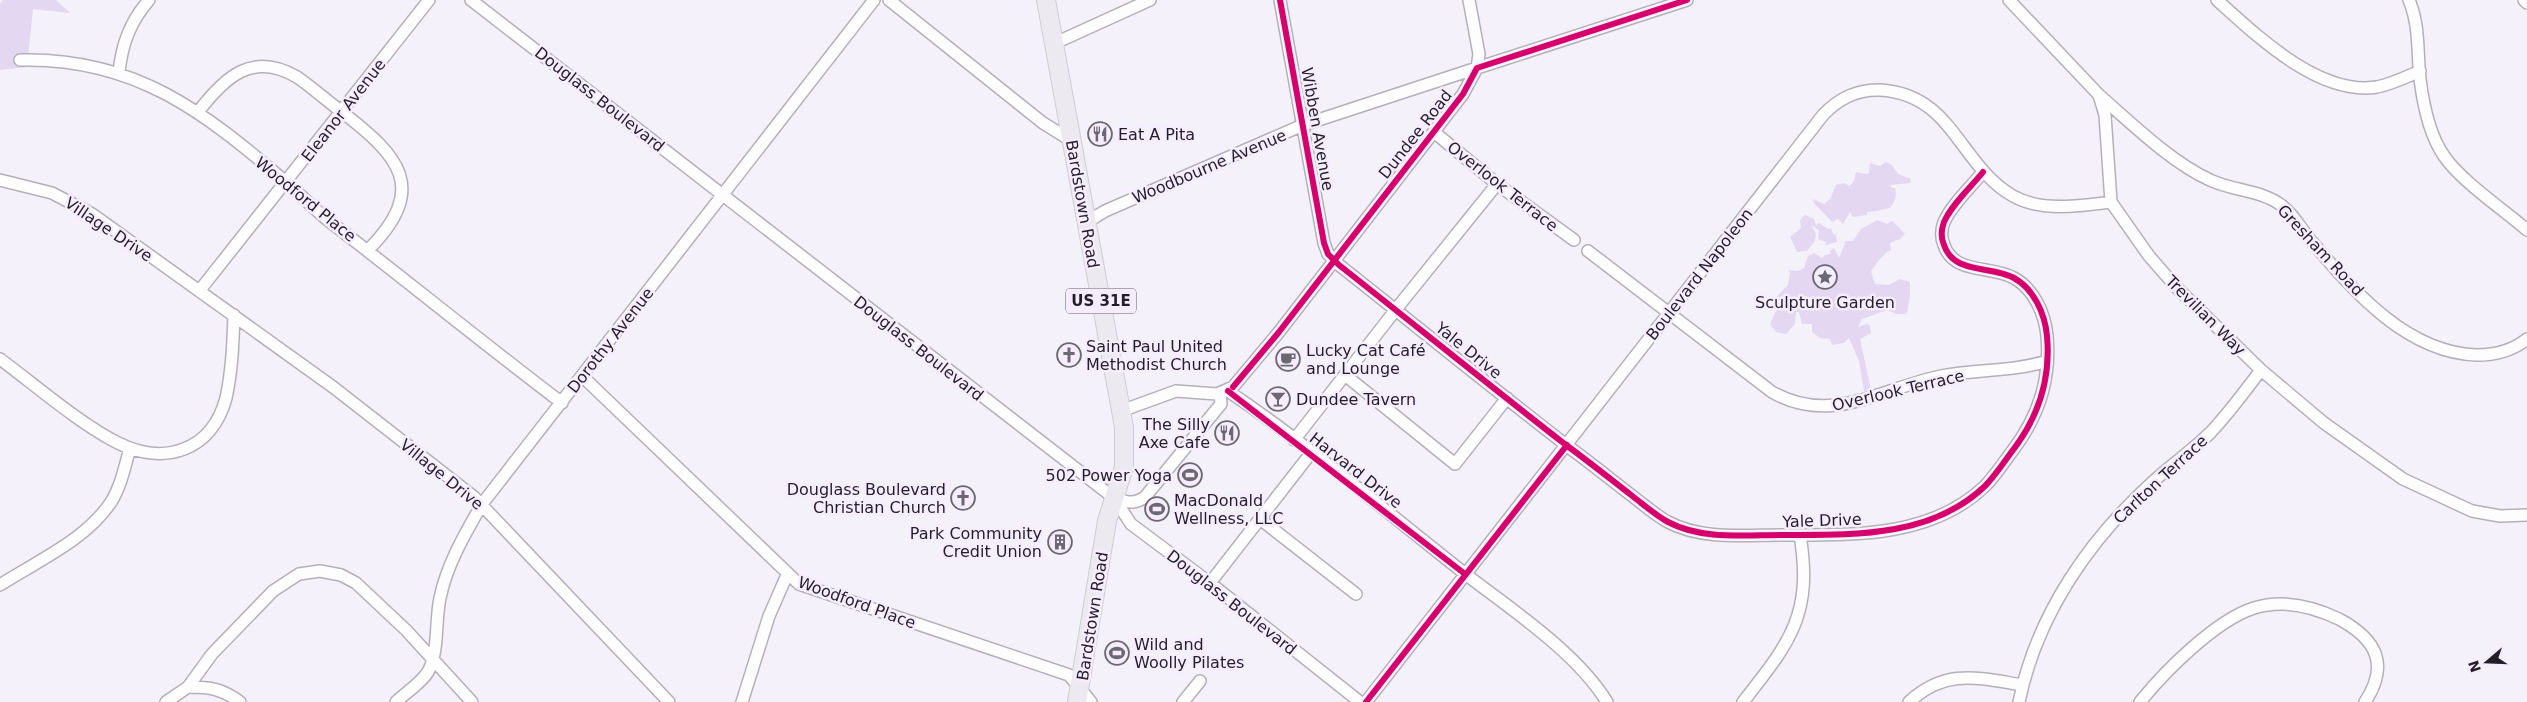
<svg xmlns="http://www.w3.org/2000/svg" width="2527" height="702" font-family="'DejaVu Sans',sans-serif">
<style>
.green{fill:#e3d7f1}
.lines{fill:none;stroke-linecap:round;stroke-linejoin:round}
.street-casing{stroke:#b4b0b9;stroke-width:14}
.primary-casing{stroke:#cfcdd2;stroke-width:20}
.street{stroke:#fefdfe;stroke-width:11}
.primary{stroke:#ece9f0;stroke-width:18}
.cycleway-casing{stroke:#f5edfe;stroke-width:9}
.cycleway{stroke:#d6006c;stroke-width:6}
.labels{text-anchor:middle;stroke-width:5;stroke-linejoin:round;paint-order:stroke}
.shield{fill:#f5edfe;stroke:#625c68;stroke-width:1}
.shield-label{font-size:15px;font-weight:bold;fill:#231e28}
.street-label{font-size:16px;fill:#231e28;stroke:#f5edfe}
.poi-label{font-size:16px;fill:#231e28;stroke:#f5edfe;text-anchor:start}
</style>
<rect width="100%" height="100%" fill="#f5f1fa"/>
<path class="green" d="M3,0H56L70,13L33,9L27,67L0,70V4Z
M1886,162L1892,165L1898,174L1911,179L1910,183L1890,185L1892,188H1895C1897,196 1895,202 1890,208C1882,209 1876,212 1867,212V215L1853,217L1850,212L1843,224L1838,219L1832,222L1814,203L1813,199L1824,204L1830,199L1836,185L1844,183L1850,186L1854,181L1856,172L1866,174L1869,173L1870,163L1880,166Z
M1805,215L1814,219L1816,225L1819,223L1828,229L1831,228L1833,234L1836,235L1837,242L1825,245L1826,242L1818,239L1819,230L1811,225L1816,234L1815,241L1807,251L1797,252L1790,237L1801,228L1800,220Z
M1877,220L1887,224L1892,221L1905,234L1900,239L1890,243L1891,250C1882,254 1877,263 1871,271L1875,284L1889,285L1900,279L1910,282C1910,291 1910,305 1906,314H1896L1887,310L1862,319L1858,327L1867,324L1870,326L1871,333L1860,339L1871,390L1864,391L1859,361L1849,338L1844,343L1832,345L1830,339L1820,338L1812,332V324H1802L1799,312H1796L1795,324L1786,334L1776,332L1770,324L1777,309L1774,299L1788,285L1790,273L1788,270L1798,271L1804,268L1808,256L1814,253L1822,258L1825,255L1831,254L1830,251L1834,248L1839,258L1846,241H1853L1861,229Z"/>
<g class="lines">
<g class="street-casing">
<path id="street" d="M471,0L1114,498L1131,524L1210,583L1360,702
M889,0L1043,123L1072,141
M1280,0L1324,243L1328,254L1339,265C1415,325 1490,386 1566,445C1588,461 1609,478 1631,495C1643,504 1655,515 1668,522C1702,540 1744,535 1782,535C1852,535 1931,538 1985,486C1995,476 2004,462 2013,450C2039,416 2051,379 2047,336C2045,314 2034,289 2014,278C1991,265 1954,275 1944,245C1941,238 1941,230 1944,222C1952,204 1971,187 1983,172
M2009,0L2099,95L2105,115L2111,202L2149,256L2176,287L2261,370L2324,423L2403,479L2472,511L2500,516L2527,515
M2217,0C2257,36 2319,96 2377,87C2392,84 2406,77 2420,71
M2409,0C2420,26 2417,52 2420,79C2423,103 2430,136 2444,156C2460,180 2504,210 2527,230
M2524,0L2527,3
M1053,44L1150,0
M20,60C135,57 204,112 287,183C301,195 314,209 329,221C407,281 483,343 562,403
M119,72C122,44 130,22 149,0
M2099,95C2131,123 2172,163 2210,180C2233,191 2261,190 2281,205C2295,215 2302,231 2313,243C2355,293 2408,353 2477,355C2496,355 2512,351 2527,339
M198,112C225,77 252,51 297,77C313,88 327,101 342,112C399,156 429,188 369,249
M1434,132L1497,184L1574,240
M0,180L52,193L92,214L333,387L474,497L669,702
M1087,222L1105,211L1303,125L1477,68L1479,54L1469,0
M1588,251L1772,392C1831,426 1882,388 1941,376C1976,369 2013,372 2047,361
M200,290L429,0
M0,359C35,385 80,424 118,443C164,466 212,451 226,398C232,371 233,343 234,315
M1345,375L1455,464L1507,398
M582,376L799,584L1069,675L1091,702
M1228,391C1308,445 1383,509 1459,569C1507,607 1575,650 1607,702
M1121,411L1176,391L1217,394L1233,387L1279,332L1463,94L1477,68L1687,0
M1294,440L1401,303L1497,184
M1114,498C1126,502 1134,505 1145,497L1216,410L1221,404L1220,394
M1260,519L1356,594
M1210,583L1311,453
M0,585C37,561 86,540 111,502C121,486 125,466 130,448
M188,687C211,687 222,689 240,702
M166,702L188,687L212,654L273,591L299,574L320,571L341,575L356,583L406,630L472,702
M396,702C405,693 423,682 429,670C439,649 435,621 440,598C447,564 465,534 482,504L874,0
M742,702L769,616L787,575
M1183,702L1200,681
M1366,702L1823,115C1838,99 1858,89 1880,90C1953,94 1959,165 2013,196C2041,212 2081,206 2111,202
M1743,702C1790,642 1813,615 1800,535
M1909,702C1946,668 1978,678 2023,685
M2019,702C2037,614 2090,538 2156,479C2174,463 2194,449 2211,432C2229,413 2245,391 2261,370
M2140,702C2165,671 2216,620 2254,608C2283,599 2312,606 2339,619C2376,639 2390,664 2365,702"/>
</g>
<g class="primary-casing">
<path id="primary" d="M1046,0L1124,427V467L1107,521L1077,702"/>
</g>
<use href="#street" class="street"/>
<use href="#primary" class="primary"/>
<g class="cycleway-casing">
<path id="cycleway" d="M1280,0L1324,243L1328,254L1339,265C1415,325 1490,386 1566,445C1588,461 1609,478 1631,495C1643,504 1655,515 1668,522C1702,540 1744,535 1782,535C1852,535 1931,538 1985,486C1995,476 2004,462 2013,450C2039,416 2051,379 2047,336C2045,314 2034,289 2014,278C1991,265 1954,275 1944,245C1941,238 1941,230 1944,222C1952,204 1971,187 1983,172
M1233,387L1279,332L1463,94L1477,68L1687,0
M1228,391L1465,574
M1366,702L1567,445"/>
</g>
<use href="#cycleway" class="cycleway"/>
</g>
<defs>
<g id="restaurant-ring" transform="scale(1.25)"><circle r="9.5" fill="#f5edfe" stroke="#6c6872" stroke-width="1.5"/><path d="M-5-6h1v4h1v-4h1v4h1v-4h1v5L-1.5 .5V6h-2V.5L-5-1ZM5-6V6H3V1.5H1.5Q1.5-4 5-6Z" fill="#6c6872"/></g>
<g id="sight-ring" transform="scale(1.25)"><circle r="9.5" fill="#f5edfe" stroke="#6c6872" stroke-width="1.5"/><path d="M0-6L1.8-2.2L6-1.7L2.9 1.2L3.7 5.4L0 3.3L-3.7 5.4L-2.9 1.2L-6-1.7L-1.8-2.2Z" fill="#6c6872"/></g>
<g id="church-ring" transform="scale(1.25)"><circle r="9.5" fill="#f5edfe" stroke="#6c6872" stroke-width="1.5"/><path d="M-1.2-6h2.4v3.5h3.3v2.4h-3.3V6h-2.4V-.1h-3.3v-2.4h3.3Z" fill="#6c6872"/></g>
<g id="cafe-ring" transform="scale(1.25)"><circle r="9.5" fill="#f5edfe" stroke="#6c6872" stroke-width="1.5"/><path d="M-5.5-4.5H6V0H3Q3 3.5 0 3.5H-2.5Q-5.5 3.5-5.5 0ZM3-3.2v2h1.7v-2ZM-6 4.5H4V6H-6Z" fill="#6c6872"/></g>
<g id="bar-ring" transform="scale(1.25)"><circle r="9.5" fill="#f5edfe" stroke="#6c6872" stroke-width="1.5"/><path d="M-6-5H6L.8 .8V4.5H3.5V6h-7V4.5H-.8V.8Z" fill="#6c6872"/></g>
<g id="stadium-ring" transform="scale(1.25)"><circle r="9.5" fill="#f5edfe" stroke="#6c6872" stroke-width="1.5"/><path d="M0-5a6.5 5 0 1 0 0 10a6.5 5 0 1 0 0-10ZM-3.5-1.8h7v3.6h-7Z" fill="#6c6872"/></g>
<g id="building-ring" transform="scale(1.25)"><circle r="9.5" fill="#f5edfe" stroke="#6c6872" stroke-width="1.5"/><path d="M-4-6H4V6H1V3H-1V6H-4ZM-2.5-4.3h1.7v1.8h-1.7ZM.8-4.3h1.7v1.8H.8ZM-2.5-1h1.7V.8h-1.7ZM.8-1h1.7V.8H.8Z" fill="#6c6872"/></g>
</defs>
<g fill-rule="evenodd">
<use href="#restaurant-ring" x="1100" y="134"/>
<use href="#sight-ring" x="1825" y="277"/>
<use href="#church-ring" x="1069" y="355"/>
<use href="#cafe-ring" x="1288" y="359"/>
<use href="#bar-ring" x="1278" y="399"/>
<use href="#restaurant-ring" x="1227" y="433"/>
<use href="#stadium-ring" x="1190" y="475"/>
<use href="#church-ring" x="963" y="498"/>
<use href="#stadium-ring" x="1157" y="509"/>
<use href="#building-ring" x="1060" y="542"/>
<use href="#stadium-ring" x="1117" y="653"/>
</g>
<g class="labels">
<rect class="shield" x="1066" y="288.5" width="70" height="25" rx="4"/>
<g class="shield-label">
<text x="1101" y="306">US 31E</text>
</g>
<g class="street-label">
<text transform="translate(600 99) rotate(38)" y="6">Douglass Boulevard</text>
<text transform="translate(343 110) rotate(-52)" y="6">Eleanor Avenue</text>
<text transform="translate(1318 129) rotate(80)" y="6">Wibben Avenue</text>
<text transform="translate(1415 134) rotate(-52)" y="6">Dundee Road</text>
<text transform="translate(1209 166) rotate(-23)" y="6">Woodbourne Avenue</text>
<text transform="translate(1503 186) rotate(38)" y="6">Overlook Terrace</text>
<text transform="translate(306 199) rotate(39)" y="6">Woodford Place</text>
<text transform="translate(1083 204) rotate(80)" y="6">Bardstown Road</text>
<text transform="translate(109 229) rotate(34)" y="6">Village Drive</text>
<text transform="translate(2321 250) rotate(47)" y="6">Gresham Road</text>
<text transform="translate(1699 274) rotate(-52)" y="6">Boulevard Napoleon</text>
<text transform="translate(2206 315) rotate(45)" y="6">Trevilian Way</text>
<text transform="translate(610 340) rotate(-52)" y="6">Dorothy Avenue</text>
<text transform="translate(919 348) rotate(38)" y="6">Douglass Boulevard</text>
<text transform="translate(1469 350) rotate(39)" y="6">Yale Drive</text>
<text transform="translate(1898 390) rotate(-13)" y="6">Overlook Terrace</text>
<text transform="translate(1356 470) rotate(38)" y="6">Harvard Drive</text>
<text transform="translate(442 474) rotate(39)" y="6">Village Drive</text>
<text transform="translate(2160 479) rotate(-43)" y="6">Carlton Terrace</text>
<text transform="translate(1822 520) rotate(-2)" y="6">Yale Drive</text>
<text transform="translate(857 602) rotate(20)" y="6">Woodford Place</text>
<text transform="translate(1232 602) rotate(38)" y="6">Douglass Boulevard</text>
<text transform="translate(1092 616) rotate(-81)" y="6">Bardstown Road</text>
</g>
<g class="poi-label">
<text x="1118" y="140">Eat A Pita</text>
<text x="1825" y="308" text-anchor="middle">Sculpture Garden</text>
<text x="1086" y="352">Saint Paul United<tspan x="1086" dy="18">Methodist Church</tspan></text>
<text x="1306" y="356">Lucky Cat Café<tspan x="1306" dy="18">and Lounge</tspan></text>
<text x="1296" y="405">Dundee Tavern</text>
<text x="1210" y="430" text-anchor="end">The Silly<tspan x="1210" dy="18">Axe Cafe</tspan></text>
<text x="1172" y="481" text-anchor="end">502 Power Yoga</text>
<text x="946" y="495" text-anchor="end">Douglass Boulevard<tspan x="946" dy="18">Christian Church</tspan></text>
<text x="1174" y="506">MacDonald<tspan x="1174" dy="18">Wellness, LLC</tspan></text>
<text x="1042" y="539" text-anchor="end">Park Community<tspan x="1042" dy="18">Credit Union</tspan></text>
<text x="1134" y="650">Wild and<tspan x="1134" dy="18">Woolly Pilates</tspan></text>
</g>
</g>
<g transform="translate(2487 662) rotate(251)" stroke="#f5edfe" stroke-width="4" paint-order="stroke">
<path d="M0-4L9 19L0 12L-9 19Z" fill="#231e28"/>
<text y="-8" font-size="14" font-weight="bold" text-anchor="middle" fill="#231e28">N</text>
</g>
</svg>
